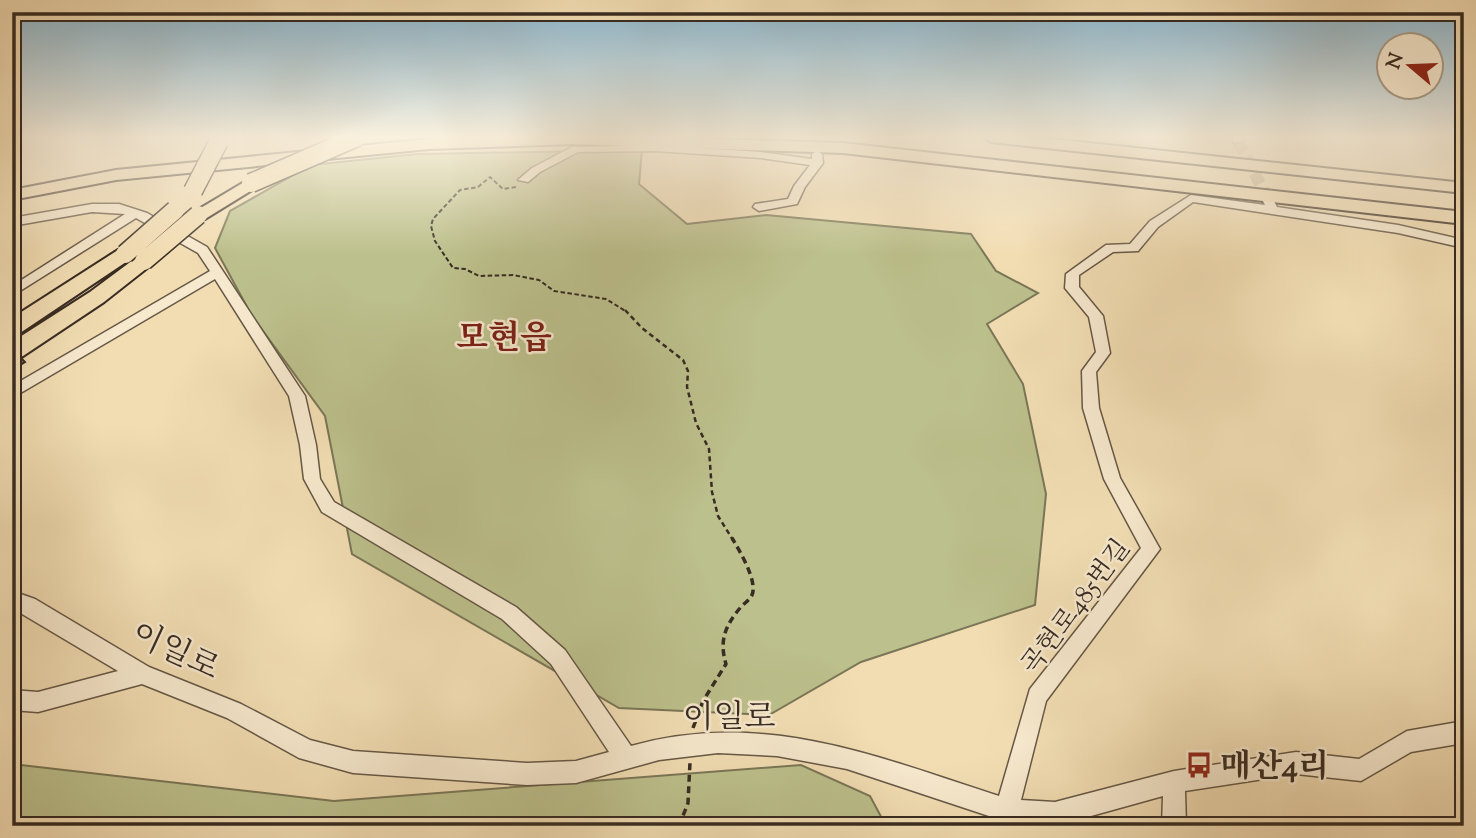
<svg xmlns="http://www.w3.org/2000/svg" width="1476" height="838" font-family="'Sorts Mill Goudy','Noto Serif KR',serif">
<style>
.green{fill:#bcc08c;stroke:#7a7657;stroke-width:2}
.lines{fill:none;stroke-linecap:round;stroke-linejoin:round}
.minor-tunnel{stroke:#cdb996;stroke-width:12;stroke-dasharray:12 6;stroke-linecap:butt}
.minor-casing{stroke:#665846;stroke-width:3}
.highway-casing{stroke:#372b22;stroke-width:4}
.path-far2{stroke:#372b22;stroke-width:2;stroke-dasharray:4.5 2.5;stroke-linecap:butt}
.path-far1{stroke:#372b22;stroke-width:2.5;stroke-dasharray:5 3.5;stroke-linecap:butt}
.path{stroke:#372b22;stroke-width:3.5;stroke-dasharray:7 4.5;stroke-linecap:butt}
.minor{fill:#f7e9ce;fill-rule:evenodd}
.highway{fill:#f2ddb3;fill-rule:evenodd}
.highway-bridge-casing{stroke:#372b22;stroke-width:21;stroke-linecap:butt}
.highway-bridge{stroke:#f2ddb3;stroke-width:18}
.shaded-wall{fill:#9d6f58;stroke:#372b22;stroke-width:2}
.building{fill:#e09e7e;stroke:#372b22;stroke-width:2}
.labels{text-anchor:middle;stroke-width:5;stroke-linejoin:round;paint-order:stroke}
.street-label{font-size:26px;fill:#372b22;stroke:#f7e9ce}
.near-street-label{font-size:32px;fill:#372b22;stroke:#f7e9ce}
.near-poi-label{font-size:32px;font-weight:bold;fill:#372b22;stroke:#f7e9ce;text-anchor:start}
.district-label{font-size:33px;font-weight:bold;fill:#7a1f14;stroke:#f7e9ce}
</style>
<rect width="100%" height="100%" fill="#f2ddb3"/>
<filter id="stains"><feTurbulence type="fractalNoise" baseFrequency=".00286" numOctaves="4"/><feColorMatrix values="0 0 0 0 .2 0 0 0 0 .09 0 0 0 0 .02 0 0 0 .5 -.17"/></filter>
<radialGradient id="worn" r=".72"><stop offset=".6" stop-color="#630" stop-opacity="0"/><stop offset="1" stop-color="#630" stop-opacity=".3"/></radialGradient>
<path class="green" d="M642,150L639,184L687,224L766,215L971,234L996,271L1038,293L987,324L1023,384L1046,494L1035,605L861,662L769,715L619,708L352,554L325,416L252,316L215,248L230,211L311,165L417,154Z
M12,764L334,801L801,765L870,796L886,826H12Z"/>
<g class="lines">
<path class="minor-tunnel" d="M1238,141L1269,201"/>
<g class="minor-casing">
<path id="minor" d="M1231,137H1241L1243,141L1234,143Z
M655,145L761,152L812,159V154L817,151L822,154L823,163L805,187L797,204L759,211L753,207L755,204L788,199L794,186L810,165L761,158L655,151L578,152L540,172L528,182L518,180L532,168L572,147Z
M1191,195L1265,205L1263,201L1269,197L1273,199L1277,207L1398,225L1464,240V248L1398,233L1193,202L1158,227L1138,251L1113,252L1079,275V287L1103,316L1110,353L1096,372L1099,408L1120,478L1160,549L1046,701L1021,800L1055,802L1174,771L1296,752L1359,759L1407,731L1464,721V743L1411,752L1361,781L1296,774L1185,791L1186,826H1162L1163,796L1055,826L1007,822L847,769L777,756L718,753L659,760L576,783L527,785L353,773L299,758L227,718L142,684L38,712L12,710V690L38,692L118,671L12,608V591L35,599L149,667L241,704L310,740L353,751L527,763L576,761L609,752L551,664L502,619L322,512L304,479L300,445L289,396L215,279L12,398V386L210,271L198,253L136,218L12,296V286L125,214L92,212L12,226V218L92,204H119L147,213L207,247L305,396L316,445L320,479L334,502L516,607L565,650L631,746C763,709 875,756 999,796L1030,689L1141,548L1104,479L1083,408L1082,371L1096,352L1089,317L1065,288L1066,274L1106,245L1130,244L1150,221Z"/>
</g>
<g class="highway-casing">
<path id="highway" d="M499,137H648L843,143L1464,212V224L843,153L572,144L429,149L116,180L12,200V190L116,170L429,139Z
M983,137H1033L1464,183V193L991,142Z
M251,178L260,183L257,187L205,219L198,221L189,215Z
M125,248L132,250L135,254L132,258L20,333L12,335V318L118,250Z
M144,255L151,257L154,261L151,265L104,302L20,358L12,360V342L90,292L137,257Z"/>
</g>
<path class="path-far2" d="M516,187L503,189L490,177L478,187L460,190L433,219L431,226L435,241L453,268L465,269L479,276L513,275L539,280L554,291L606,299L627,312"/>
<path class="path-far1" d="M625,310L642,328L683,360L688,371L687,387L696,423L709,449L712,492L718,516L733,540"/>
<path class="path" d="M693,728L703,701L726,664C719,641 725,626 740,608C743,604 750,600 752,595C758,581 739,550 732,538
M679,826L688,803L690,762"/>
<use href="#minor" class="minor"/>
<use href="#highway" class="highway"/>
<g class="highway-bridge-casing">
<path id="highway-bridge" d="M251,183L357,137
M193,191L219,141
M125,254L175,210
M144,261L198,215"/>
</g>
<use href="#highway-bridge" class="highway-bridge"/>
</g>
<path class="shaded-wall" d="M20,357L25,362L12,370V362Z"/>
<path class="building" d="M12,357H20L12,362Z"/>
<linearGradient id="sky" x2="0" y2="1"><stop stop-color="#89b7d1"/><stop offset="0.54" stop-color="#f9f0dd"/><stop offset="1" stop-color="#f9f0dd" stop-opacity="0"/></linearGradient>
<rect width="1476" height="254" fill="url(#sky)"/>
<defs>
<g id="bus-bare" transform="scale(2.1)"><path d="M-5-6H5V4H4V6H2V4H-2V6H-4V4H-5ZM-3.5-4V0h7V-4ZM-3.5 1.2v1.5H-2V1.2ZM2 1.2v1.5H3.5V1.2Z" fill="#8f2418" stroke="#f7e9ce" stroke-width="2.5" paint-order="stroke"/></g>
</defs>
<g fill-rule="evenodd">
<use href="#bus-bare" x="1199" y="765"/>
</g>
<g class="labels">
<g class="street-label">
<text transform="translate(1075 606) rotate(-53)" y="9">곡현로485번길</text>
</g>
<g class="near-street-label">
<text transform="translate(176 650) rotate(25)" y="11">이일로</text>
<text x="729" y="727">이일로</text>
</g>
<g class="near-poi-label">
<text x="1220" y="776">매산4리</text>
</g>
<g class="district-label">
<text x="504" y="348">모현읍</text>
</g>
</g>
<rect width="1476" height="838" fill="none" stroke="#f2ddb3" stroke-width="42"/>
<rect x="14" y="14" width="1448" height="810" fill="none" stroke="#372b22" stroke-width="3.5"/>
<rect x="21" y="21" width="1434" height="796" fill="none" stroke="#372b22" stroke-width="2"/>
<g transform="translate(1410 66) rotate(289)"><circle r="33" fill="#f7e9ce" stroke="#aa9d89" stroke-width="2"/>
<path d="M0-5L12 26L0 18L-12 26Z" fill="#8f2418"/>
<text y="-10" font-size="19" font-weight="bold" text-anchor="middle" fill="#372b22">N</text>
</g>
<rect width="100%" height="100%" filter="url(#stains)"/>
<rect width="100%" height="100%" fill="url(#worn)"/>
</svg>
